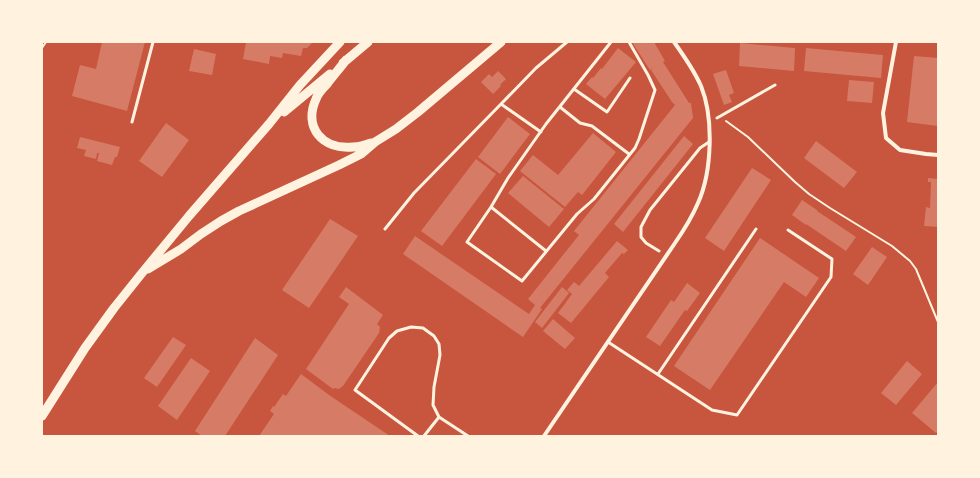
<svg xmlns="http://www.w3.org/2000/svg" width="980" height="478" font-family="'Titillium Web',sans-serif">
<style>
.building{fill:#d67c66}
.lines{fill:none;stroke-linecap:round;stroke-linejoin:round}
.path{stroke:#fff3e0;stroke-width:2}
.service{stroke:#fff3e0;stroke-width:3}
.minor{stroke:#fff3e0;stroke-width:4}
.primary{stroke:#fff3e0;stroke-width:9}
</style>
<rect width="100%" height="100%" fill="#c8553d"/>
<path class="building" d="M102,42H145L127,111L72,96L80,65L96,69Z
M246,42H313L307,48H303L301,56L283,53L282,58L270,56L269,64L243,59Z
M632,42H654L665,61L663,62L689,103H691L693,118L540,308L542,309L523,337L403,254L415,236L529,314L535,305L528,299L579,235L574,231L675,105L672,102L651,70L655,67L650,70Z
M740,43L795,48L794,71L739,66Z
M618,48L636,62L605,99L586,84L592,77L593,78L601,68L602,69Z
M806,48L883,55L881,78L804,71Z
M194,49L216,54L212,75L189,71Z
M914,56L938,58V126L907,122Z
M726,70L734,93L729,95L732,102L724,105L713,74Z
M498,71L506,79L500,85L501,86L493,94L481,82L489,74L492,77Z
M849,80L874,82L872,103L847,101Z
M508,117L530,134L500,174L478,157Z
M166,123L189,140L162,177L139,161Z
M593,133L616,152L582,195L578,192L565,207L520,171L533,155L558,175Z
M684,136L693,144L623,232L614,224Z
M80,137L120,147L117,157H115L112,165L97,161L99,153H97L96,159L84,156L86,150L77,148Z
M816,141L857,172L844,188L804,158Z
M476,159L496,174L442,246L421,231Z
M752,168L771,180L724,251L705,238Z
M523,176L564,209L549,227L508,193Z
M928,178L938,179V227L924,226L926,207L930,208L931,182H928Z
M802,200L817,210V211L856,237L846,251L806,224V225L792,215Z
M330,219L358,236L309,308L282,290Z
M760,238L819,278L806,297L784,282L710,390L674,366Z
M617,241L628,250L624,254L622,253L605,273L609,277L571,323L558,313L572,294L567,290L574,282L579,286Z
M872,247L887,257L868,285L853,274Z
M687,283L700,293L687,311L685,310L660,346L646,337L671,300L674,302Z
M346,287L383,315L377,324L380,327L379,333L343,386L339,389L334,388L333,389L306,369L349,304L339,297Z
M562,287L569,293L542,328L535,322Z
M553,319L575,338L565,349L543,331Z
M173,337L186,345L157,387L144,378Z
M255,338L278,355L225,436H202L195,431Z
M191,358L210,371L177,420L158,406Z
M907,361L922,374L896,405L881,393Z
M301,374L329,395L390,436H259L274,414L270,411L273,406L274,407L283,394L286,396Z
M938,382V431L936,433L912,413Z"/>
<g class="lines">
<path class="path" d="M42,48L46,42
M726,121L748,137L795,182L809,194L830,208L892,246L910,261L916,269L938,322"/>
<path class="service" d="M574,89L607,112L630,78
M560,107L580,123L592,126L629,154
M717,118L775,85
M132,122L153,42
M541,132L501,104L536,68L567,42
M491,207L467,242L522,281L577,214L594,199L635,148L639,139L655,90L648,75L629,42
M385,229L414,193L501,104
M546,251L491,207L508,178L546,124L611,42
M659,251L646,243L641,237V227L650,210L700,148L709,142
M608,342L712,410L737,415L831,277L832,259L788,230
M658,374L756,229
M418,436L355,390L389,338L397,331L411,327L423,328L434,336L439,344L440,355L434,387L433,405L439,417L468,436
M424,436L439,417"/>
<path class="minor" d="M896,42L883,113L886,138L900,150L926,154L938,155
M544,436L675,243C684,230 692,217 698,203C712,172 714,118 701,86C694,70 684,56 674,42"/>
<path class="primary" d="M346,60C340,68 333,76 327,84C323,88 318,93 316,99C303,128 323,150 353,147C359,147 366,145 371,143
M343,63L368,42
M284,112L330,74
M148,269L181,249L201,234L221,221L239,211L339,165L361,154L375,142L396,129L418,112L501,42
M42,416L85,348L114,308L142,273L189,216L269,124L300,85L340,42"/>
</g>
<rect width="980" height="478" fill="none" stroke="#fff3e0" stroke-width="86"/>
</svg>
